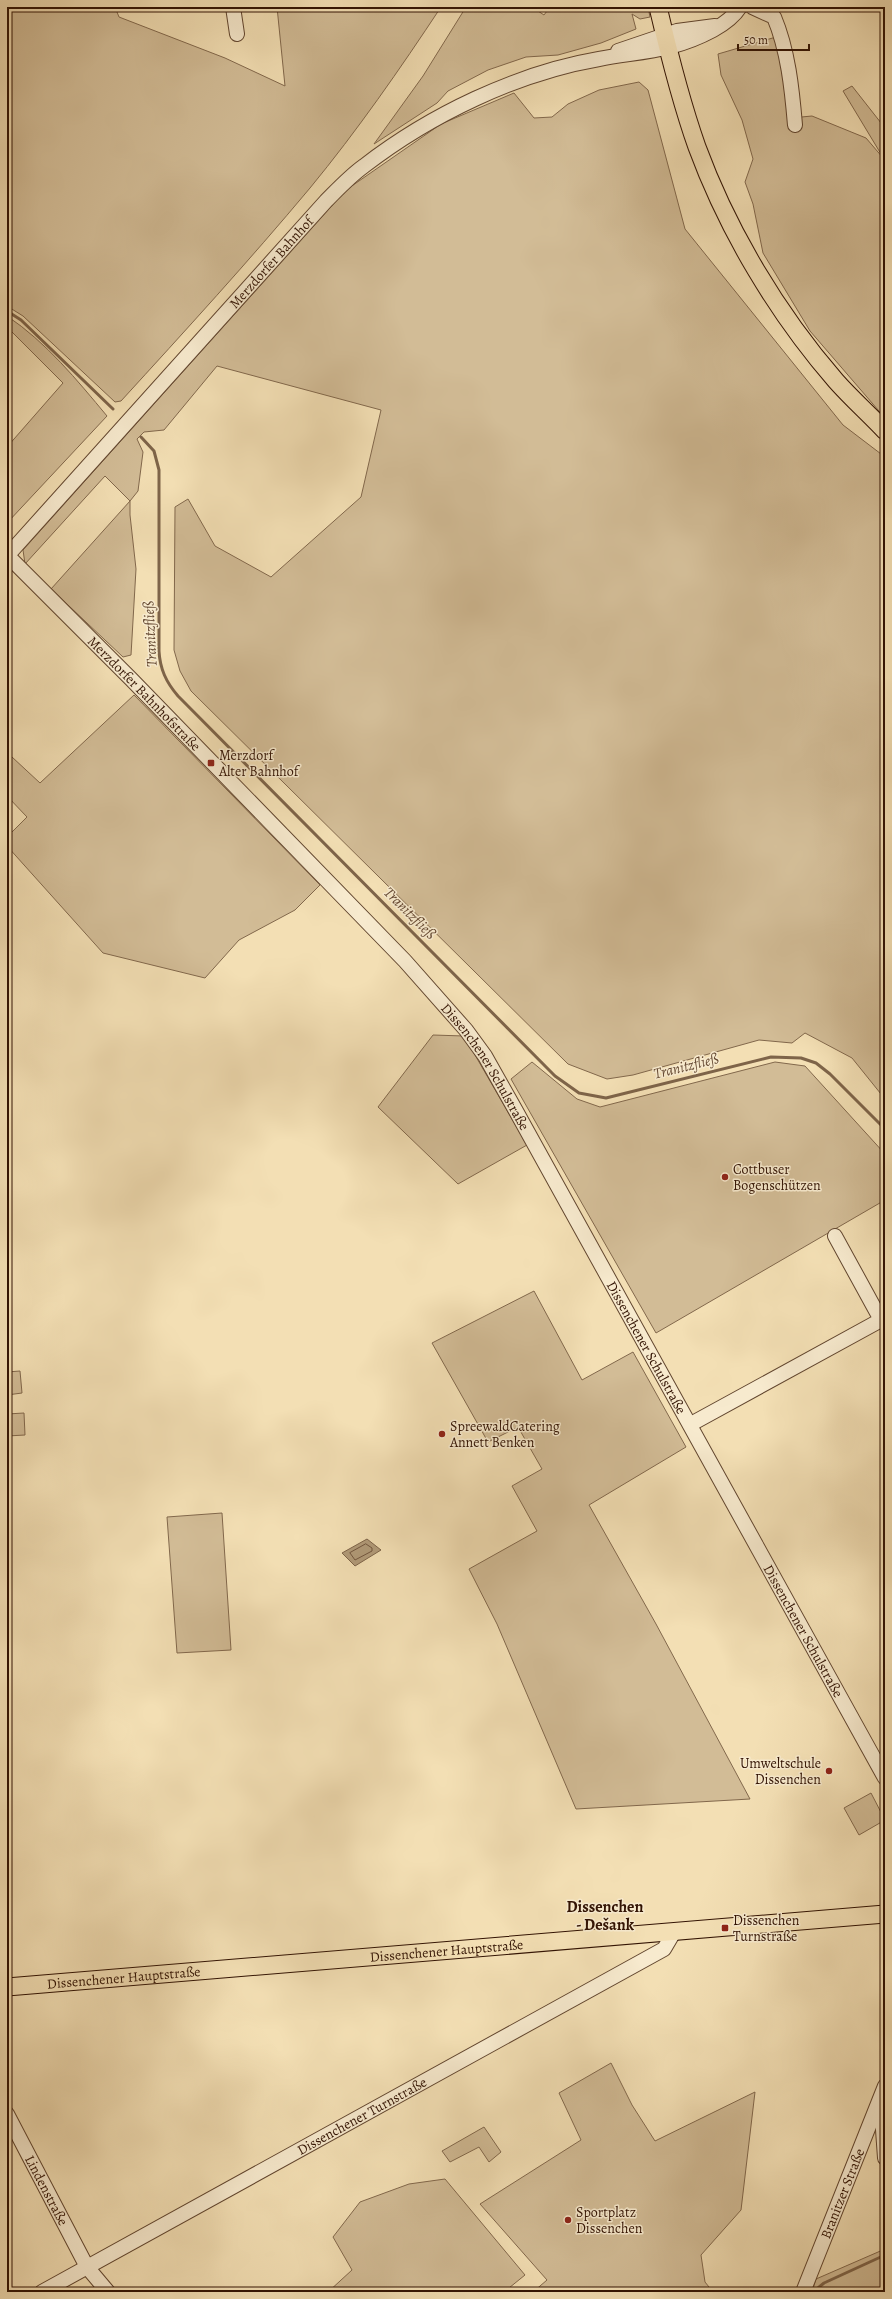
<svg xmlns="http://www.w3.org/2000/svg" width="892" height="2299" font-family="Alegreya,serif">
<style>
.green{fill:#d2bc96;stroke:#82684c}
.water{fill:#b19a78;stroke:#7e6449}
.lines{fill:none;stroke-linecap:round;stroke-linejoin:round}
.shore{stroke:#72563e;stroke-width:1}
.stream{stroke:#7e6449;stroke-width:3}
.minor-casing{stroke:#62462f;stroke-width:16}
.major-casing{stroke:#321303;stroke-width:19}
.minor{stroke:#f7eace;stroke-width:14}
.major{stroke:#f3dfb4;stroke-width:17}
.poi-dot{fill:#8f2418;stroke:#f7eace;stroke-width:1.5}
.labels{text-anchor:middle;stroke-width:3;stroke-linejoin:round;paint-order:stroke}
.street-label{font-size:14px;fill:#321303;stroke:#f7eace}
.poi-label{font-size:14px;fill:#321303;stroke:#f7eace;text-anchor:start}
.water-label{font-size:15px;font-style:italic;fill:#654932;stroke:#f7eace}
.quarter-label{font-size:16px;font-weight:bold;fill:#321303;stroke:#f7eace}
</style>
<rect width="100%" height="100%" fill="#f3dfb4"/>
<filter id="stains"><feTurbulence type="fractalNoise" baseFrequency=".005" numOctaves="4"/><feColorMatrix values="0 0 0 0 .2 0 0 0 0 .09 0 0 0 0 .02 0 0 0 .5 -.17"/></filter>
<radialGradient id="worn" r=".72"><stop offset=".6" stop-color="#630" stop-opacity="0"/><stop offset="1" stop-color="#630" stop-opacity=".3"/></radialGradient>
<path class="green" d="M7,7H115L119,17L225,58L285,86L277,7H441C400,69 357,131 310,188C249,261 185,331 121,401L115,402L23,316L7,306Z
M466,7H532L544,15L550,7H648L650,17L640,19L632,14L636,29L601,43L558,55L526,57L488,70L448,91L437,103L374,144L423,76Z
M776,37L791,118L812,116L866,138L884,159L843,91L852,86L885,128V418L810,331L763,253L753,204L745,182L753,159L742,120L721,75L718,54Z
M639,82L648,90L685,229L843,425L885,457V1099L852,1058L805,1033L792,1043L759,1040L633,1075L607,1079L568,1064L191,691L180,671L174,650L175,507L188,499L215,546L271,577L361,497L381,410L217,366L164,430L144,432L137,439L143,452L138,491L130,501V515L136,569L131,655L123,657L51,589L130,501L105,476L25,564L23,550L346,190L441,124L514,93L534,118L552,117L568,104L599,90Z
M7,316C46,342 77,380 107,416L7,523V447L63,383L7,327Z
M134,695L320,885L295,910L239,940L205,978L103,953L7,846V837L27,817L7,796V762L12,757L40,783Z
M433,1035L464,1036L527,1145L458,1184L378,1107Z
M532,1062L577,1099L600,1107L775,1062L805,1066L885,1154V1200L656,1333L511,1079Z
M534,1291L582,1380L633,1352L686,1447L589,1505L656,1624L750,1799L576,1809L497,1624L469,1569L537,1531L512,1486L542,1469L518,1427L488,1442L432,1343Z
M20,1371L22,1393L7,1395V1372Z
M24,1413L25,1435L7,1436V1414Z
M222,1513L231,1650L177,1653L167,1517Z
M871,1793L885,1820L859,1835L844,1808Z
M611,2063L632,2105L655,2141L755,2092L741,2210L701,2255L705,2282L713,2292H533L547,2280L480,2204L581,2140L559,2093Z
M484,2127L501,2152L489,2162L479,2147L450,2162L442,2151Z
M445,2179L525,2275L504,2292H328L352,2270L333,2237L360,2202L409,2184Z
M885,2249V2292H812L816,2279Z"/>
<path class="water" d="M367,1539L381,1550L355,1566L342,1553Z"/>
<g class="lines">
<path class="shore" d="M366,1544L372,1548V1551L355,1560L350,1553Z"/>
<path class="stream" d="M7,311L21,320L113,409
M141,437L154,451L159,470V651C160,669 166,682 178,696L555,1076L579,1093L606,1098L771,1057L801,1058L816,1063L830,1074L885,1129
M813,2292L824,2283L885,2255"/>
<g class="minor-casing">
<g id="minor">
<path d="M233,7L237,34"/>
<path d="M752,7L774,17C788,50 792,89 795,125"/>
<path d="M618,51L677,31L715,26"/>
<path id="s1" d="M7,555L131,679L405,961L466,1030L485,1056L516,1111L885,1778"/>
<path id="s2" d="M7,556L326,201C338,189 350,176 364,166C430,115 517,73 599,59C642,51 672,52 713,30C724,24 733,18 740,7"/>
<path d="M691,1424L881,1320L835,1236"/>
<path d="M881,2101L885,2158"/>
<path id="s3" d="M7,2114L87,2267L108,2292"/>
<path id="s4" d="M42,2292L664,1949L674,1932"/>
<path id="s5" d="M803,2292L885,2086"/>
</g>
</g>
<g class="major-casing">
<g id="major">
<path d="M658,7C669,54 681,102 697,147C728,231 777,313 836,381C851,398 869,414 885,431"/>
<path id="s6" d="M7,1987L885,1914"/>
</g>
</g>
<use href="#minor" class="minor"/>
<use href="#major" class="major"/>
</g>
<g class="poi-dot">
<rect x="207" y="759" width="8" height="8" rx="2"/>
<circle cx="725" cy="1177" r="4"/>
<circle cx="442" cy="1434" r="4"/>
<circle cx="829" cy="1771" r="4"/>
<rect x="721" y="1924" width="8" height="8" rx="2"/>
<circle cx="568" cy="2220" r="4"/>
</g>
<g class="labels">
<g class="street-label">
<text dy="5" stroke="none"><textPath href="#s2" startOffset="395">Merzdorfer Bahnhof</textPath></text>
<text dy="5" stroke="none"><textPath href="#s1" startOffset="195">Merzdorfer Bahnhofstraße</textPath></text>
<text dy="5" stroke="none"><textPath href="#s1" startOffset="702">Dissenchener Schulstraße</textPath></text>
<text dy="5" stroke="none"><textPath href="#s1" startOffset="1026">Dissenchener Schulstraße</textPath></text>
<text dy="5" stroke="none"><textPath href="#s1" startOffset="1350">Dissenchener Schulstraße</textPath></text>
<text dy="5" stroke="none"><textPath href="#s6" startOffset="441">Dissenchener Hauptstraße</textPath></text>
<text dy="5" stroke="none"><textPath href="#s6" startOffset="117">Dissenchener Hauptstraße</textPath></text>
<text dy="5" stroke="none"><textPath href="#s4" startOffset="365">Dissenchener Turnstraße</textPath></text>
<text dy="5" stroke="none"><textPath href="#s3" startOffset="86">Lindenstraße</textPath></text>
<text dy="5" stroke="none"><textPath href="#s5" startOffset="106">Branitzer Straße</textPath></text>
</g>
<g class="poi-label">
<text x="219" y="760">Merzdorf<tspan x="219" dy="16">Alter Bahnhof</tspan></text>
<text x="733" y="1174">Cottbuser<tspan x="733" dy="16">Bogenschützen</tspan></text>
<text x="450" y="1431">SpreewaldCatering<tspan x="450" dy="16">Annett Benken</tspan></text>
<text x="821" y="1768" text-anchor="end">Umweltschule<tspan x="821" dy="16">Dissenchen</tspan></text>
<text x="733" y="1925">Dissenchen<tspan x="733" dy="16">Turnstraße</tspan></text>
<text x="576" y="2217">Sportplatz<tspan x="576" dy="16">Dissenchen</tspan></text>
</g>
<g class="water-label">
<text transform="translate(150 634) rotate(-93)" y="5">Tranitzfließ</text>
<text transform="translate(410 913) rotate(45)" y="5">Tranitzfließ</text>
<text transform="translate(686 1066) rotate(-14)" y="5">Tranitzfließ</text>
</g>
<g class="quarter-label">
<text x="605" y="1912">Dissenchen<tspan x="605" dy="18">- Dešank</tspan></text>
</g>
</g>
<rect width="892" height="2299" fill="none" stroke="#f3dfb4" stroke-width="24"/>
<rect x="8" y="8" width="876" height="2283" fill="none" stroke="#321303" stroke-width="2"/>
<rect x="12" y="12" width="868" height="2275" fill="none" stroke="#321303"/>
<path d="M738 44v6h71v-6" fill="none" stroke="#321303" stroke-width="2"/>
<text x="744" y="44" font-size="12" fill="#321303" stroke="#f7eace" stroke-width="3" paint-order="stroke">50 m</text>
<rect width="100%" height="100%" filter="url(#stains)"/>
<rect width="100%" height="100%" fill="url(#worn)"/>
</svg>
